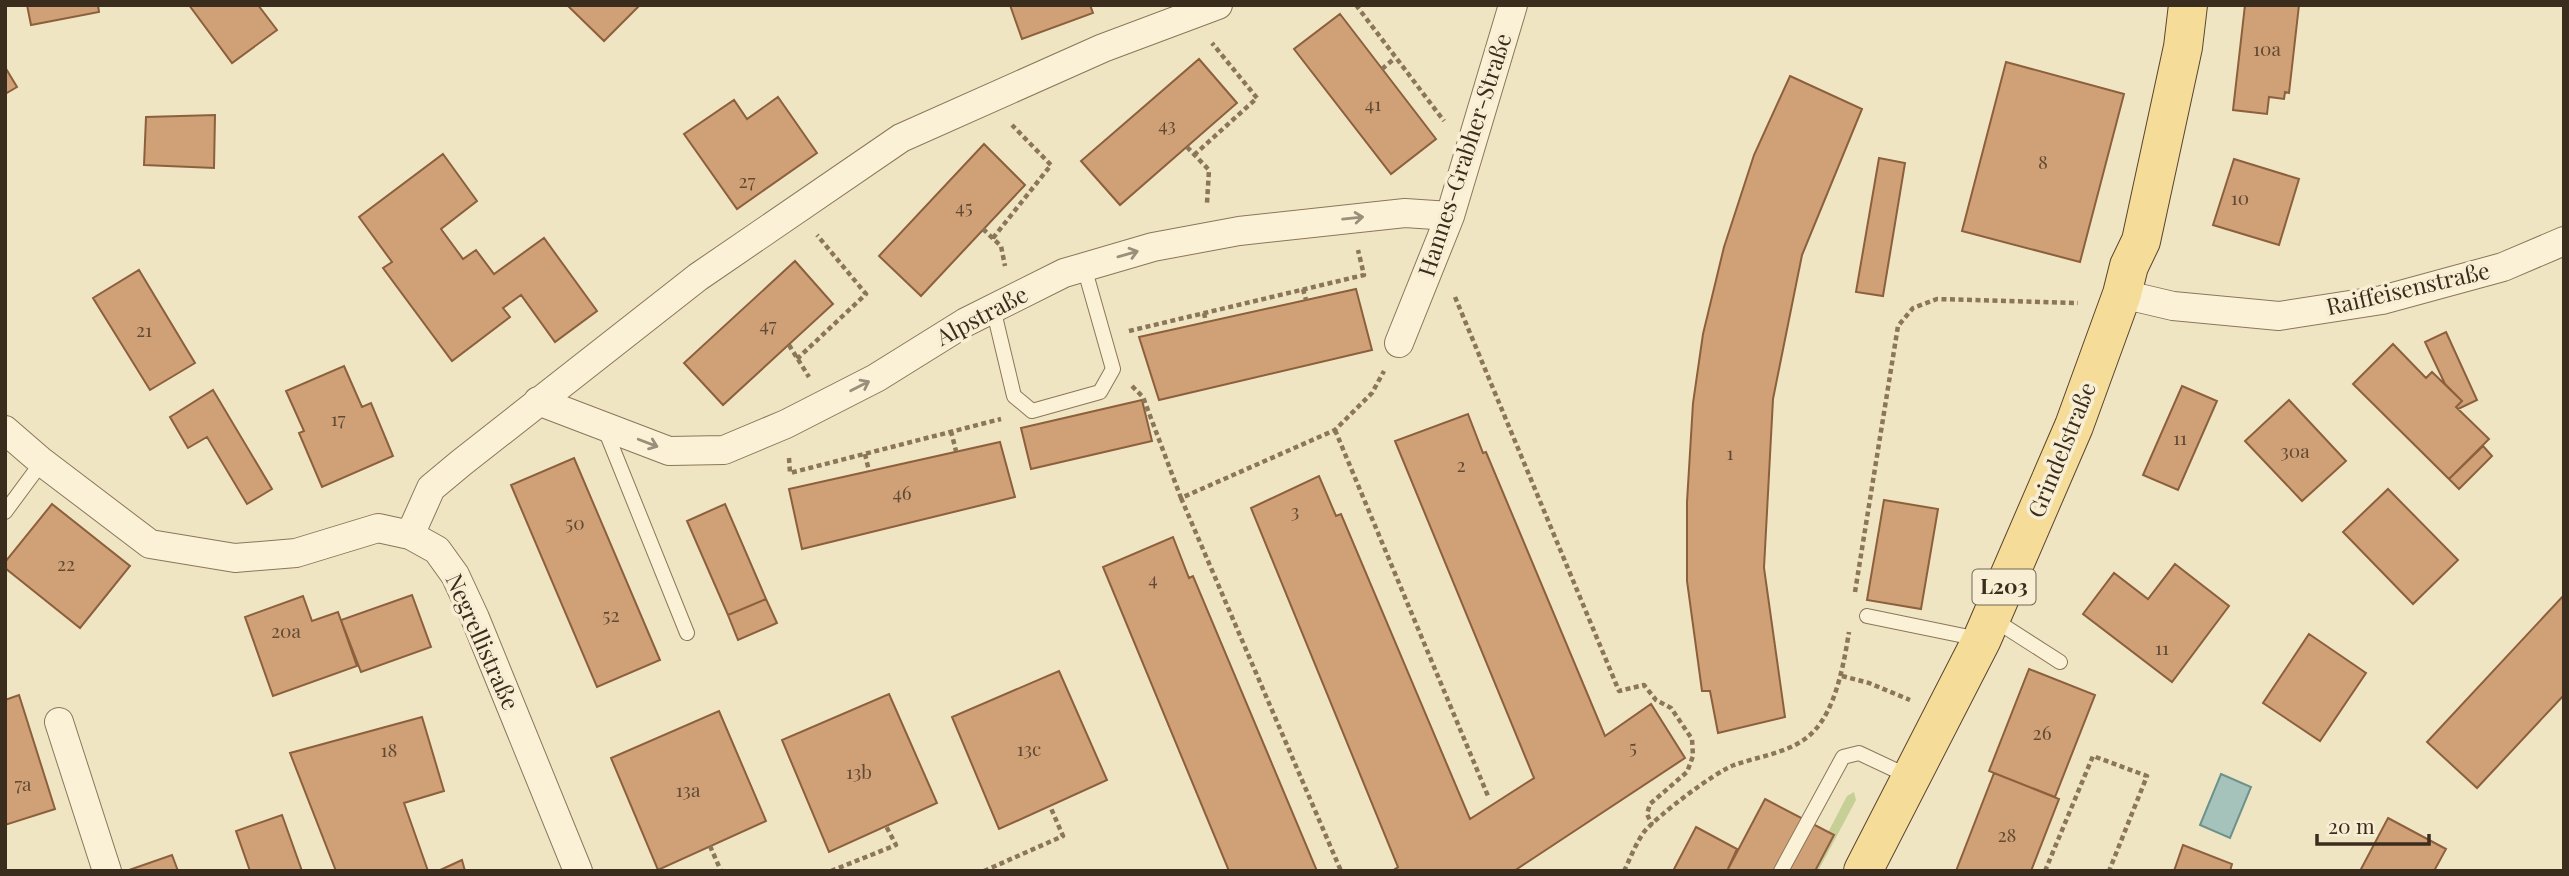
<svg xmlns="http://www.w3.org/2000/svg" width="2569" height="876" font-family="'Playfair Display',serif">
<style>
.green{fill:#c6cf96}
.water{fill:#a5c3bb;stroke:#6c928a;stroke-width:2}
.building{fill:#d0a077;stroke:#8c603d;stroke-width:2}
.lines{fill:none;stroke-linecap:round;stroke-linejoin:round}
.service-casing{stroke:#8b7659;stroke-width:16}
.minor-casing{stroke:#8b7659;stroke-width:30}
.primary-casing{stroke:#59442d;stroke-width:40}
.path{stroke:#8b7659;stroke-width:4.5;stroke-dasharray:5 3.5;stroke-linecap:butt}
.service{stroke:#faf1d7;stroke-width:14}
.minor{stroke:#faf1d7;stroke-width:28}
.primary{stroke:#f5dc99;stroke-width:38}
.oneway{stroke:#9a8f7a}
.labels{text-anchor:middle;stroke-width:7;stroke-linejoin:round;paint-order:stroke}
.number-label{font-size:19px;fill:#604a34}
.shield{fill:#f7eed3;stroke:#736754;stroke-width:2}
.shield-label{font-size:21px;font-weight:bold;fill:#3b2d1e}
.street-label{font-size:23px;fill:#3b2d1e;stroke:#f7eed3}
</style>
<rect width="100%" height="100%" fill="#f0e5c3"/>
<path class="green" d="M1854,792L1856,800L1818,871H1808L1847,796Z"/>
<path class="water" d="M2221,774L2251,787L2230,838L2200,825Z"/>
<path class="building" d="M27,5H98L99,12L31,25Z
M189,5H258L277,30L232,63Z
M567,5H640L604,41Z
M1010,5H1090L1093,13L1022,39Z
M2245,5H2299L2289,93L2285,92L2284,99L2269,97L2267,114L2233,110Z
M1340,14L1436,139L1391,174L1294,49Z
M1199,59L1237,103L1120,205L1081,161Z
M2006,62L2124,94L2080,262L1962,231Z
M5,67L17,87L5,94Z
M1790,76L1862,109L1802,255L1773,399L1764,568L1785,717L1718,733L1710,691H1702L1687,581V502L1693,403L1703,334L1724,247L1754,155Z
M778,97L817,153L737,209L684,134L734,100L747,119Z
M215,115L214,168L144,165L146,117Z
M984,144L1025,185L921,296L879,256Z
M443,154L477,201L441,229L463,259L476,250L494,274L544,238L597,311L555,342L521,295L503,308L510,317L452,361L383,268L392,262L359,217Z
M1879,158L1905,163L1883,296L1856,292Z
M2234,159L2299,179L2279,245L2213,225Z
M795,261L833,304L723,405L684,363Z
M139,270L195,363L150,390L93,298Z
M1356,289L1372,350L1159,400L1139,337Z
M2446,332L2477,400L2458,409L2456,407L2462,401L2445,384L2425,342Z
M2393,344L2426,378L2432,372L2462,401L2456,407L2489,439L2449,479L2353,384Z
M344,366L362,407L371,403L393,456L322,487L299,433L304,431L286,391Z
M2182,386L2217,401L2178,490L2143,475Z
M213,390L272,489L247,504L207,437L188,448L170,417Z
M1142,400L1152,441L1031,469L1021,428Z
M2289,400L2346,461L2302,501L2245,441Z
M1468,414L1483,453L1486,452L1605,736L1651,704L1685,758L1514,871H1392L1398,867L1251,508L1319,476L1336,516L1341,514L1470,819L1534,778L1395,441Z
M1000,442L1015,497L802,549L789,489Z
M2483,446L2492,456L2459,489L2449,479Z
M574,458L660,660L597,687L511,485Z
M2388,489L2458,560L2413,604L2343,532Z
M1884,500L1938,509L1921,609L1867,600Z
M52,504L130,566L80,628L5,568V562Z
M725,504L766,599L728,615L687,521Z
M1173,537L1189,578L1193,576L1317,871H1229L1103,567Z
M2175,564L2229,606L2172,682L2083,614L2114,573L2148,599Z
M412,595L431,647L361,672L341,620Z
M2564,595V695L2477,788L2427,742Z
M303,596L312,621L338,612L357,666L273,696L245,617Z
M766,599L777,623L738,640L728,615Z
M2309,634L2366,673L2320,741L2263,703Z
M2029,669L2095,695L2055,797L1989,771Z
M1059,671L1107,780L999,829L952,717Z
M889,694L937,803L829,852L782,740Z
M19,695L55,809L5,825V700Z
M719,711L766,821L658,870L611,758Z
M422,717L444,791L404,803L428,871H336L290,753Z
M1994,773L2059,799L2031,871H1956Z
M1765,799L1834,835L1815,871H1727Z
M282,815L302,871H250L236,831Z
M2388,818L2446,849L2434,871H2360Z
M1696,827L1737,849L1727,871H1673Z
M2183,845L2232,864L2230,871H2174Z
M172,855L178,871H129V870Z
M462,860L465,871H438Z"/>
<g class="lines">
<g class="service-casing">
<path id="service" d="M993,308L1014,396L1032,411L1100,392L1113,369L1084,267
M604,427L687,633
M5,512L42,462
M1867,616L1979,639
M1993,619L2060,662
M1781,871L1843,757L1859,753L1910,777"/>
</g>
<g class="minor-casing">
<path id="minor" d="M2122,294L2173,306L2279,316L2382,300L2503,267L2564,241
M1399,343L1450,216L1513,5
M538,401L669,451L724,450L786,424L876,378L966,322L1064,273L1153,247L1239,231L1405,213L1450,216
M5,430L42,462L150,544L235,558L296,553L378,528L410,535L437,550L455,575L475,618L578,871
M410,535L431,488L461,463L698,277L901,138L1103,48L1218,5
M59,722L107,871"/>
</g>
<g class="primary-casing">
<path id="primary" d="M1863,871L1982,639L2074,426L2122,294L2129,266L2141,241L2183,47L2188,5"/>
</g>
<path class="path" d="M1356,5L1444,121
M1382,69L1395,58
M1187,147L1209,170L1207,203
M1194,155L1257,98L1212,43
M983,229L1001,246L1005,266
M993,238L1051,165L1012,125
M1303,289L1306,300
M1455,297L1619,691L1644,685L1656,700L1671,708L1692,739L1693,756L1687,772L1650,804L1647,814L1652,825
M1204,313L1206,322
M1129,331L1364,275L1358,250
M789,345L809,377
M797,359L866,294L817,235
M1132,386L1143,397L1181,498L1335,430L1372,393L1384,371
M1335,430L1488,796
M951,431L956,451
M865,454L869,471
M789,458L790,473L1001,419
M1181,498L1341,871
M1855,592L1898,326L1913,308L1937,299L2078,303
M1842,676L1869,683L1910,700
M710,846L721,871
M831,871L896,845L886,826
M984,871L1063,836L1050,806
M1624,871C1630,859 1636,843 1644,832C1657,816 1715,772 1734,765C1760,756 1794,752 1813,732C1836,709 1844,663 1849,632
M2045,871L2093,756L2147,776L2109,871"/>
<use href="#service" class="service"/>
<use href="#minor" class="minor"/>
<use href="#primary" class="primary"/>
</g>
<defs><path id="oneway-shaft" d="M-6 0H5M1.5-3L5.5 0L1.5 3" fill="none" stroke-width="1.6" stroke-linecap="round" stroke-linejoin="round" transform="scale(1.75)"/></defs>
<g class="oneway">
<use href="#oneway-shaft" transform="translate(1353 218) rotate(-6)"/>
<use href="#oneway-shaft" transform="translate(1128 254) rotate(-16)"/>
<use href="#oneway-shaft" transform="translate(860 386) rotate(-27)"/>
<use href="#oneway-shaft" transform="translate(648 443) rotate(21)"/>
</g>
<g class="labels">
<g class="number-label">
<text x="2267" y="56">10a</text>
<text x="1373" y="111">41</text>
<text x="1167" y="132">43</text>
<text x="2043" y="169">8</text>
<text x="747" y="188">27</text>
<text x="2240" y="205">10</text>
<text x="964" y="214">45</text>
<text x="768" y="332">47</text>
<text x="144" y="337">21</text>
<text x="338" y="426">17</text>
<text x="2180" y="445">11</text>
<text x="2295" y="458">30a</text>
<text x="1730" y="460">1</text>
<text x="1461" y="472">2</text>
<text x="902" y="500">46</text>
<text x="1295" y="518">3</text>
<text x="575" y="530">50</text>
<text x="66" y="571">22</text>
<text x="1153" y="586">4</text>
<text x="611" y="622">52</text>
<text x="286" y="638">20a</text>
<text x="2162" y="655">11</text>
<text x="2042" y="740">26</text>
<text x="1633" y="754">5</text>
<text x="1029" y="756">13c</text>
<text x="389" y="757">18</text>
<text x="859" y="779">13b</text>
<text x="23" y="791">7a</text>
<text x="688" y="797">13a</text>
<text x="2007" y="842">28</text>
</g>
<rect class="shield" x="1972.5" y="569.5" width="63" height="35" rx="5"/>
<g class="shield-label">
<text x="2004" y="594">L203</text>
</g>
<g class="street-label">
<text transform="translate(1465 155) rotate(-72)" y="8">Hannes-Grabher-Straße</text>
<text transform="translate(2408 289) rotate(-13)" y="8">Raiffeisenstraße</text>
<text transform="translate(982 316) rotate(-28)" y="8">Alpstraße</text>
<text transform="translate(2062 450) rotate(-68)" y="8">Grindelstraße</text>
<text transform="translate(482 642) rotate(66)" y="8">Negrellistraße</text>
</g>
</g>
<rect width="2569" height="876" fill="none" stroke="#3b2d1e" stroke-width="14"/>
<path d="M2317 834v10h112v-10" fill="none" stroke="#3b2d1e" stroke-width="3.5"/>
<text x="2328" y="834" font-size="21" fill="#3b2d1e" stroke="#f7eed3" stroke-width="5" paint-order="stroke">20 m</text>
</svg>
